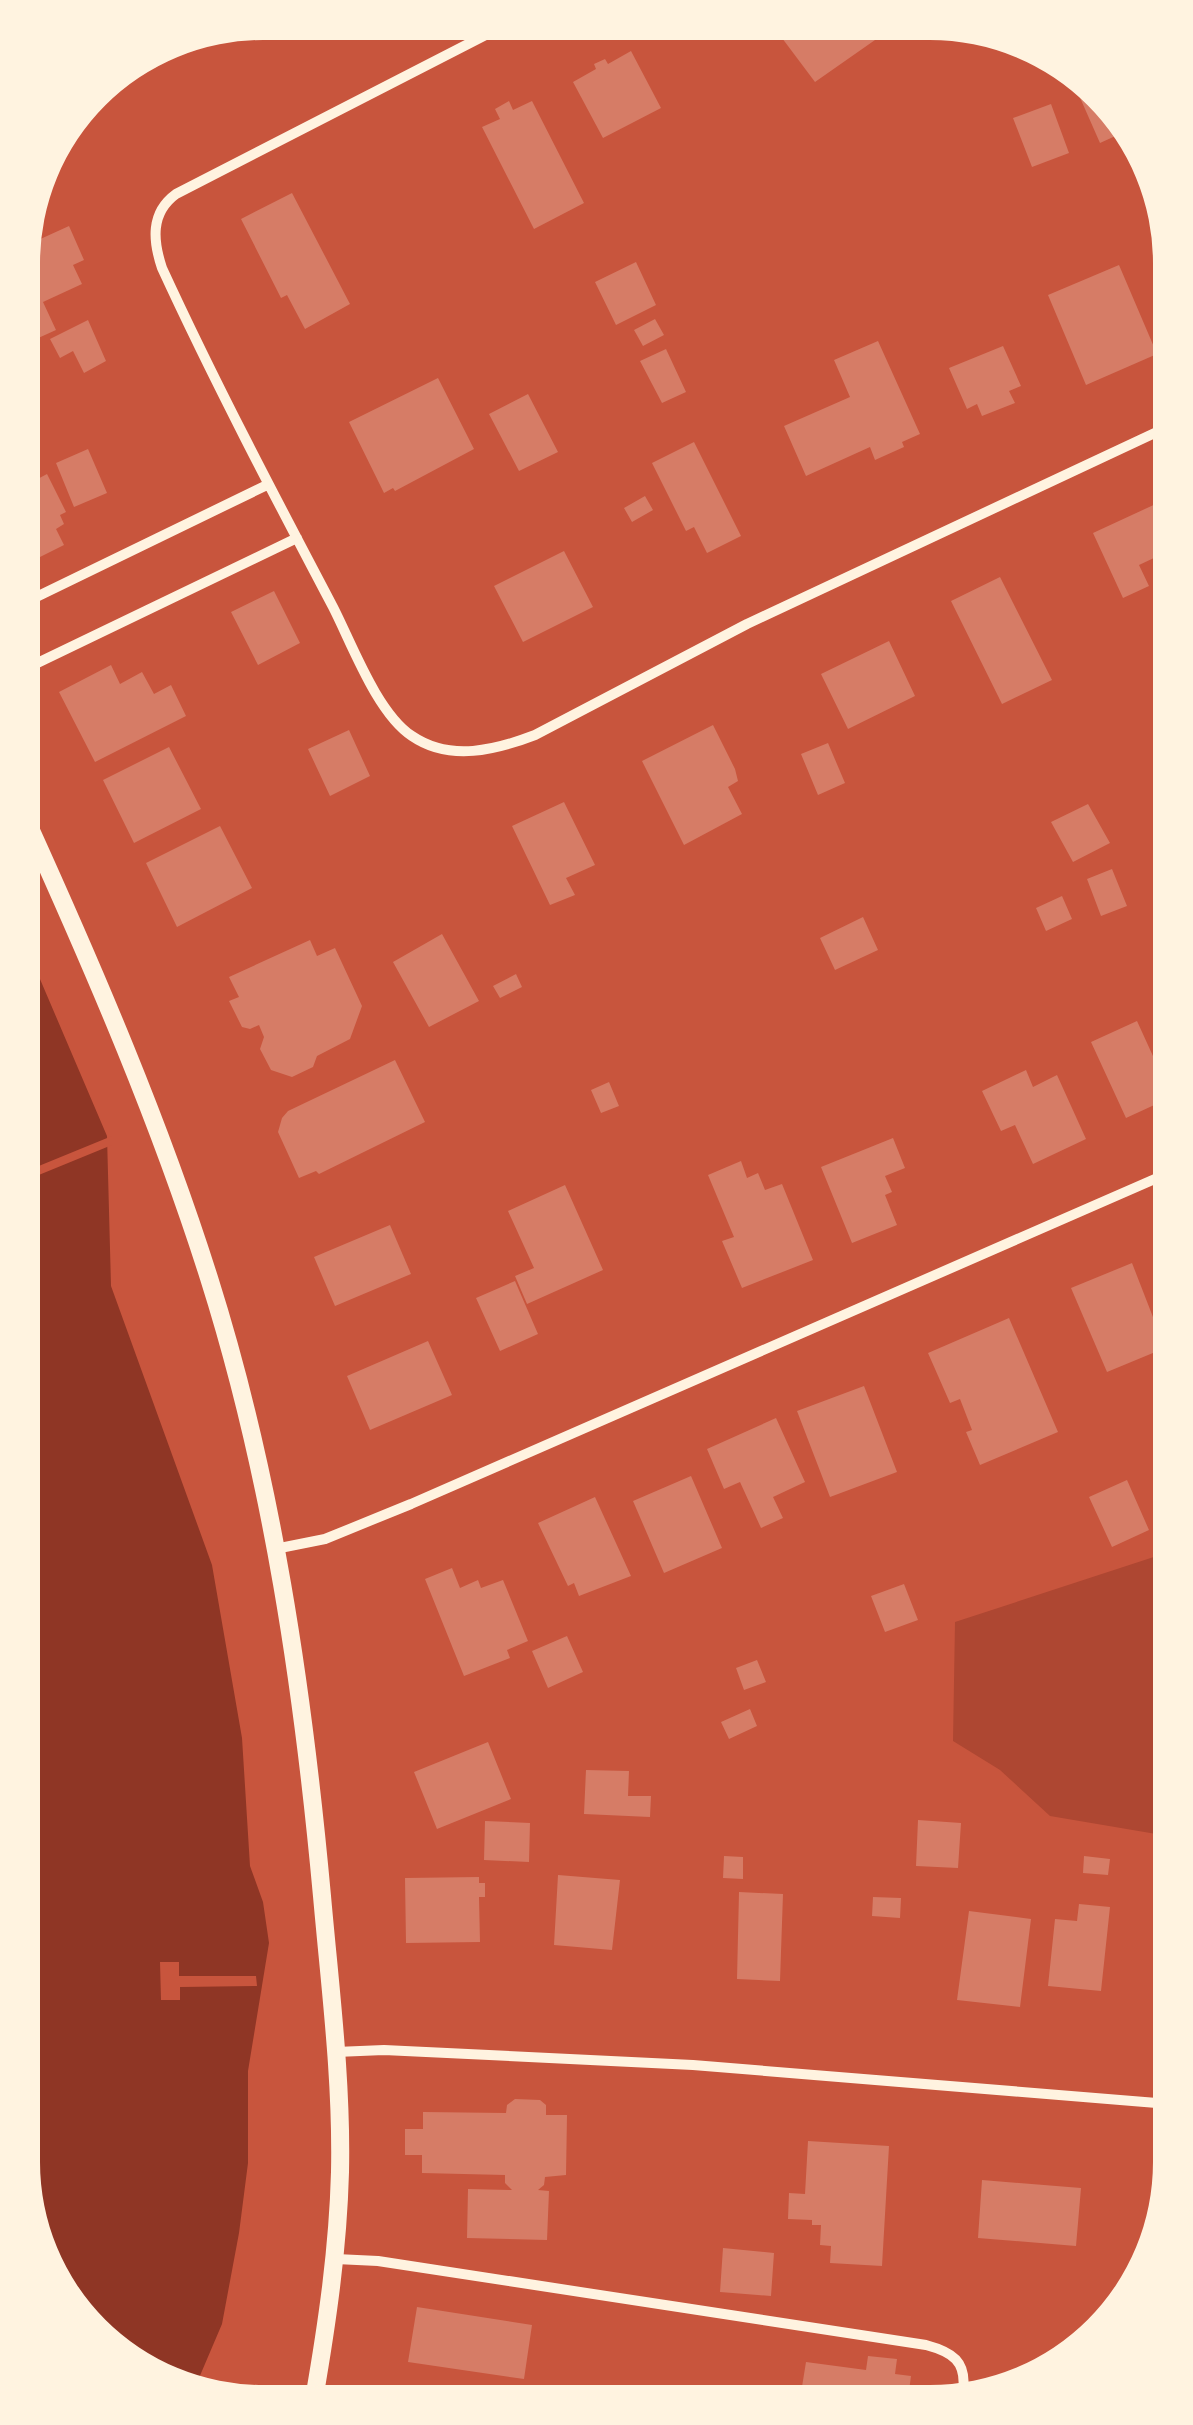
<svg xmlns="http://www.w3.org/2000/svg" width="1193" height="2425" font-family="Lato,sans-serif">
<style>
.green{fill:#ae4732}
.water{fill:#8f3625}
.pier{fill:#c8553d}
.building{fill:#d67c66}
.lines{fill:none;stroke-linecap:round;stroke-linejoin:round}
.minor{stroke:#fff3e0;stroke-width:10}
.tertiary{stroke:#fff3e0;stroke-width:18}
</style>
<rect width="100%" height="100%" fill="#c8553d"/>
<path class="green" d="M1166,1553L1168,1836L1050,1816L1000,1770L953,1741L955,1622Z"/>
<path class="water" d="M28,951L107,1136L111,1286L212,1565L242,1738L250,1866L263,1902L269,1943L248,2071V2163L239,2233L222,2324L196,2385L105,2343L35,2239Z"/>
<path class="pier" d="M112,1136V1145L29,1179V1170Z
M160,1962H179V1976H256L257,1986L180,1987V2000H161Z"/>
<path class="building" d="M773,26H895L815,82Z
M902,27H924L911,37Z
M631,51L661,108L603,138L573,82L596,69L594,64L605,59L608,64Z
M1084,80L1088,82L1122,133L1100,143L1074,84Z
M509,101L513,110L532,101L584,203L534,229L482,127L500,119L495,109Z
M1051,104L1069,153L1032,167L1013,118Z
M292,193L350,304L305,329L287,295L281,298L241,219Z
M69,226L84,260L73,265L82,284L43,302L56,330L25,344V246Z
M636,262L656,305L616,325L595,282Z
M1119,265L1157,354L1086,385L1048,295Z
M655,319L664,335L643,346L634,330Z
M88,320L106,361L84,373L73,351L60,358L50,339Z
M878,341L920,434L902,442L904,447L875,460L870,447L806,476L784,426L850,397L834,360Z
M1003,346L1021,386L1009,391L1015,403L982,416L977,404L967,409L949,368Z
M666,349L686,392L662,403L640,361Z
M438,378L474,449L395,491L393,488L384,493L349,422Z
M528,394L558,452L519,471L489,414Z
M694,442L741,536L707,553L694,527L686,531L652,463Z
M88,449L107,493L74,507L56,463Z
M26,470L32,482L47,474L66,512L60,515L64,524L56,529L64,545L26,564Z
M645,496L653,510L632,522L624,508Z
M1160,502V565L1156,557L1139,565L1149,586L1123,598L1093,533Z
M564,551L593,607L523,642L494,586Z
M1000,577L1052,680L1002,704L951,601Z
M274,591L300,643L258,665L231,612Z
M889,641L915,696L848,729L821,674Z
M111,665L120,684L142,672L154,694L171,685L186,716L95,762L59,692Z
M713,725L735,769L738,781L728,787L742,814L684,845L642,761Z
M349,730L370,776L330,796L308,749Z
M828,743L845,783L818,795L801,754Z
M169,747L201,809L134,843L103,780Z
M564,802L595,865L566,878L575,895L550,905L512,826Z
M1088,804L1110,843L1073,862L1051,822Z
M220,826L252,888L177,927L146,863Z
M1112,869L1127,906L1101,916L1087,879Z
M1062,896L1072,919L1046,931L1036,908Z
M863,917L878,950L835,970L820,938Z
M442,934L479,1001L429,1027L393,962Z
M310,940L317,956L335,948L362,1006L350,1039L317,1056L313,1067L292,1077L271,1070L260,1049L264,1037L259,1025L250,1029L242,1027L229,1001L239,997L229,977Z
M516,974L522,987L500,998L493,986Z
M1137,1021L1163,1078V1101L1126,1118L1091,1042Z
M395,1060L425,1122L319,1174L316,1171L299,1178L278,1132L282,1118L288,1111Z
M1026,1070L1033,1087L1057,1075L1086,1139L1033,1164L1015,1125L1001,1131L982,1091Z
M609,1082L619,1106L601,1113L591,1090Z
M893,1138L905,1168L885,1176L892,1192L885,1195L897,1225L852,1243L821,1167Z
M741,1161L747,1178L758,1173L765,1190L782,1184L813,1260L742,1288L722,1241L734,1237L708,1175Z
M565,1185L603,1270L527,1304L515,1276L534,1268L508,1211Z
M390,1225L411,1274L335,1306L314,1257Z
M1132,1263L1165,1348L1107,1372L1071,1288Z
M515,1281L538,1334L500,1351L476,1298Z
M1009,1318L1058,1432L980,1465L966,1432L972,1430L960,1399L950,1403L928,1353Z
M428,1341L452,1395L370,1430L347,1376Z
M864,1386L897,1472L830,1497L797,1411Z
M776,1418L805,1482L773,1497L783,1518L761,1528L740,1482L724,1489L707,1449Z
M691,1476L722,1548L664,1573L633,1501Z
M1127,1480L1149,1530L1112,1547L1089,1497Z
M595,1497L631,1576L579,1596L574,1583L568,1586L538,1523Z
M452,1568L460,1588L478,1580L481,1588L503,1580L528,1641L507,1650L510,1658L464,1676L425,1579Z
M904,1584L918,1620L885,1632L871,1596Z
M567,1636L583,1672L548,1688L532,1651Z
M757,1660L766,1682L744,1690L736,1668Z
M750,1709L757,1726L729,1739L721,1722Z
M488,1742L511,1799L437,1829L414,1772Z
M586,1770L629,1771L628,1796H651L650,1817L584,1814Z
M918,1820L961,1823L958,1868L916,1866Z
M485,1821L530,1823L529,1862L484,1860Z
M724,1856L743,1857V1879L723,1878Z
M1084,1856L1110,1859L1108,1875L1083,1873Z
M558,1875L620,1880L612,1950L554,1945Z
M479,1877V1883H485V1897H479L480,1942L406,1943L405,1878Z
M739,1892L783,1894L780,1981L737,1979Z
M873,1897L901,1898L900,1918L872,1916Z
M1079,1904L1110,1907L1101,1991L1048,1986L1055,1919L1077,1921Z
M969,1911L1031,1919L1020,2007L957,2000Z
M515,2099L540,2100L546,2105V2115H567L566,2175L545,2177L544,2185L538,2190L549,2191L547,2240L467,2238L468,2189L512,2190L505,2183V2175L422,2173V2155H405V2129H423V2112L506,2113L507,2105Z
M808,2141L889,2146L882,2266L830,2263L831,2246L820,2245L821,2225H812V2220L788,2219L789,2193L805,2194Z
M982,2180L1081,2188L1076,2246L978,2238Z
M723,2248L774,2253L771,2296L720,2292Z
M417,2307L532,2325L524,2379L408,2362Z
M868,2356L897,2359L895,2374L911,2376L909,2391L801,2393L806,2362L866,2370Z"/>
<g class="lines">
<path class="minor" d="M507,24L176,194C150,213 153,241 162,268C215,383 274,495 333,607C352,644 377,713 412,736C450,762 496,750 535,735L747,624L1159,431
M26,602L267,485
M27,668L297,538
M275,1549L325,1539L411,1504L1164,1175
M336,2052L384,2050L693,2065L1169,2104
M336,2259L378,2261L926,2345C952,2352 967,2361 963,2391"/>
<path class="tertiary" d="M28,824C95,972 160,1123 209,1278C272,1477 303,1688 322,1896C330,1987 342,2080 340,2172C338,2249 327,2324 314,2399"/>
</g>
<path d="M0 0H1193V2425H0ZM263 40H930A223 223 0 0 1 1153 263V2162A223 223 0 0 1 930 2385H263A223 223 0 0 1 40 2162V263A223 223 0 0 1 263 40Z" fill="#fff3e0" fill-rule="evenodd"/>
</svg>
